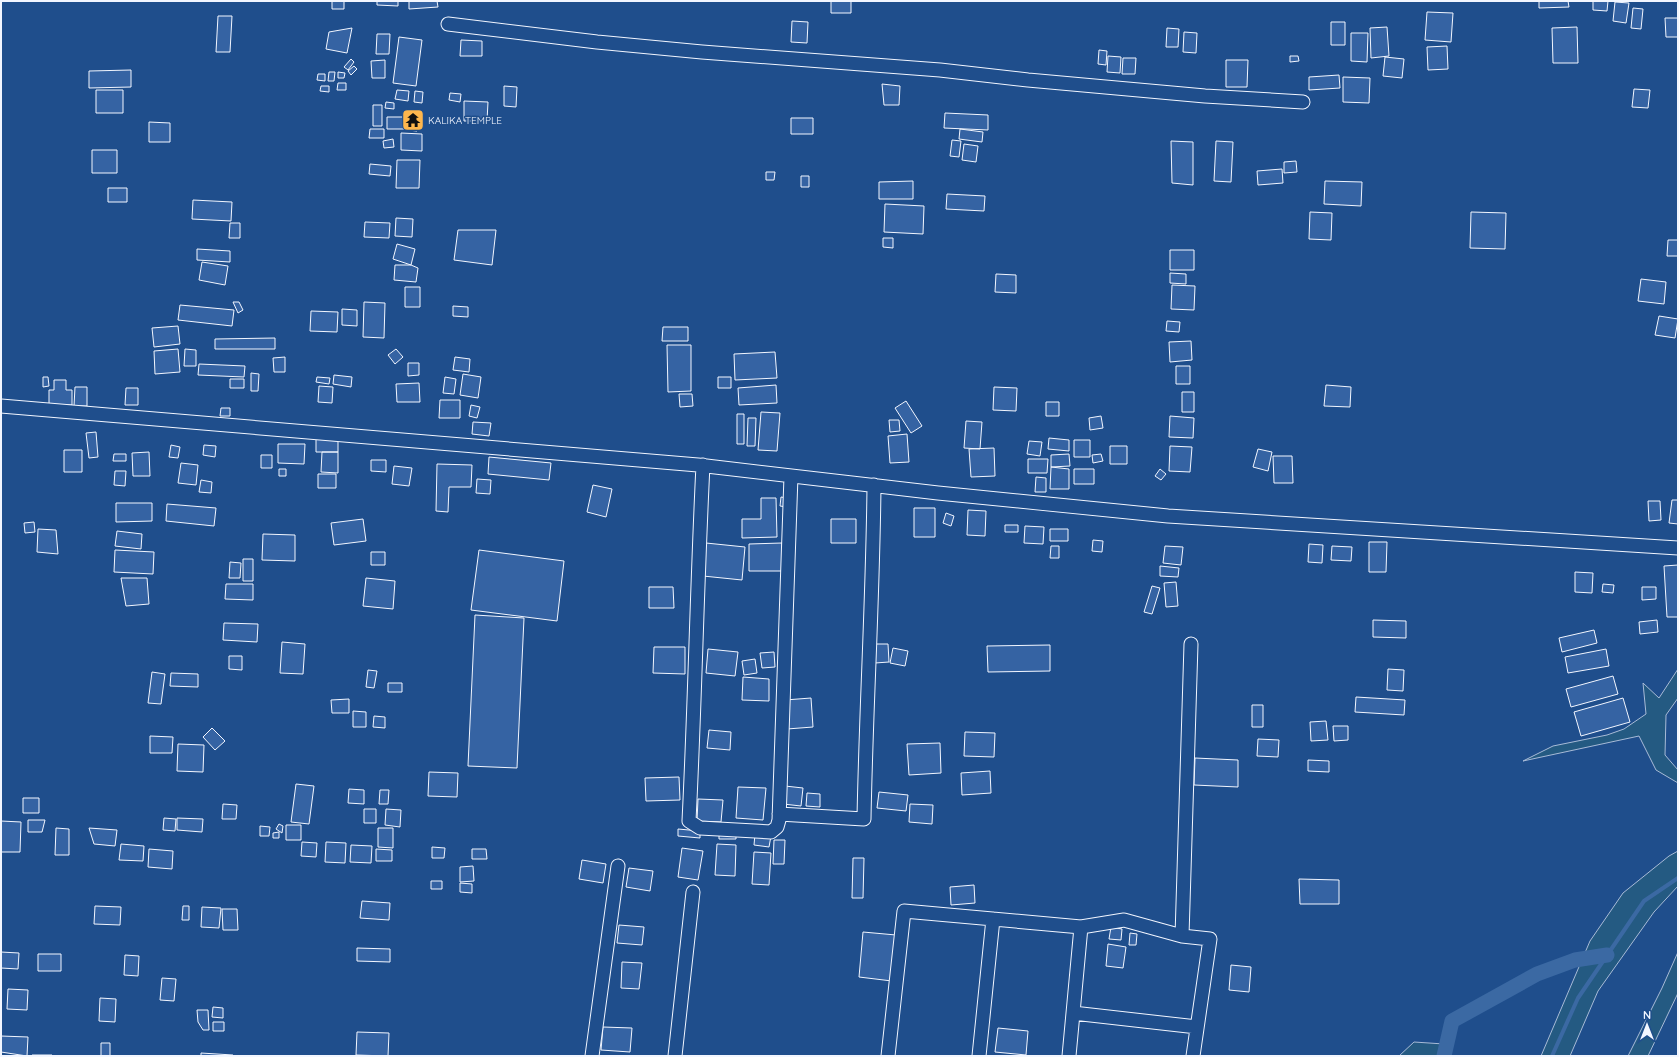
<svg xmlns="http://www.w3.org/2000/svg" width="1679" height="1057" font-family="Quicksand,sans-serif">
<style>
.green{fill:#245a82;stroke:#a8bbd7}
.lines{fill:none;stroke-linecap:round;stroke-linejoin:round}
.stream{stroke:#3b69a3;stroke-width:4}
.canal{stroke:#3b69a3;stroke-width:15}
.building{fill:#3563a3;stroke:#f2f6ff}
.minor-casing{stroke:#f2f6ff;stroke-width:15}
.minor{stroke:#1f4e8c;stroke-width:13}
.labels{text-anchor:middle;stroke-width:3;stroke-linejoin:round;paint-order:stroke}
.poi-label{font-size:10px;fill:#f2f6ff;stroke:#1f4e8c;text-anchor:start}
</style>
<rect width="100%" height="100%" fill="#1f4e8c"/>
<path class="green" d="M1678,669V698L1666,715L1665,755L1678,770V783L1656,770L1639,736L1523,761L1553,746L1607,735L1624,729L1646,714L1643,683L1659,698Z
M1678,851V886L1654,912L1598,991L1570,1056H1541L1590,941L1623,893L1669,856Z
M1678,952V993L1648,1056H1628L1662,988Z
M1414,1042L1444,1044L1449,1056H1399Z"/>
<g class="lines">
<path class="stream" d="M1552,1056L1578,998L1644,901L1678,878"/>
<path class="canal" d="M1444,1056L1452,1021L1537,974L1575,960L1607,955"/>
</g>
<path class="building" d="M332,1H344V9H332Z
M377,1H398V6L377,5Z
M409,1H437L438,7L409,9Z
M831,1H851V13H831Z
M1539,1H1568L1569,7L1539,8Z
M1593,1H1608L1607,11L1593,10Z
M1615,2L1629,3L1626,23L1613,21Z
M1633,8L1643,9L1641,29L1631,28Z
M1427,12L1453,13L1451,42L1425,40Z
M218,16H232L230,52H216Z
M1665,18H1678V37H1666Z
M792,21L808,22L807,43L791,42Z
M1331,22H1345V45H1331Z
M1387,27L1389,56L1371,58L1370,28Z
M1577,27L1578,63H1553L1552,28Z
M352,28L347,53L326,49L329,32Z
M1167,28L1179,29L1178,47H1166Z
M1184,32L1197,33L1196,53L1183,52Z
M1351,33H1368L1367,62L1351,61Z
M377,34H390L389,54H376Z
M399,37L422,40L416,86L393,83Z
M461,40L482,41V56H460Z
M1447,46L1448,69L1428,70L1427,47Z
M1099,50L1107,51L1106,65L1098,64Z
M1108,56L1121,57L1120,73L1107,72Z
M1290,56H1298L1299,61L1290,62Z
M1385,57L1404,59L1402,78L1383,76Z
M1123,58H1136L1135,74H1122Z
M351,59L354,62L348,70L344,67Z
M385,60V78H372L371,61Z
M1226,60H1248L1247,87H1226Z
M354,66L357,69L351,75L348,71Z
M131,70V87L89,88V71Z
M329,72H335L334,81H328Z
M338,72L345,73L344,78H338Z
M318,74H325V81L317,80Z
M1339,75L1340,88L1309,90V77Z
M1343,77L1370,78L1369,103L1343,102Z
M338,83H346V90H337Z
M882,84L900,86L899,105H884Z
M321,86H329V92L320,91Z
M504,86L517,87L516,107L504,106Z
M1634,89L1650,90L1648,108L1632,107Z
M96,90H123V113H96Z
M397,90L409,91L408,101L395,99Z
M415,91L423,92L422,103L414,102Z
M450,93L461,94L460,102L449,100Z
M464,101L488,102L487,121H464Z
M386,102L394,103V109L385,108Z
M373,105H382V126H373Z
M945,113L988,115V130L944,128Z
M387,117H406V129H387Z
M791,118H813V134H791Z
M149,122L170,123V142H149Z
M409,124H418L417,131L408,130Z
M370,129H384V138H369Z
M960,129L983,132L982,142L959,139Z
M401,133L422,134V151L401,150Z
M393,139L394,147L384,148L383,141Z
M952,140L961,141L959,157L950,156Z
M1171,141L1193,142V185L1172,183Z
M1216,141L1233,142L1231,182L1214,181Z
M964,144L978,146L976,162L962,160Z
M92,150H117V173H92Z
M397,160H420L419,188H396Z
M1296,161L1297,172L1284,173V162Z
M370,164L391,166L390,176L369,174Z
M1282,169L1283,183L1258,185L1257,171Z
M766,172H775L774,180H766Z
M801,176H809V187H801Z
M913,181V199H879V182Z
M1325,181L1362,182L1361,206L1324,204Z
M108,188H127V202H108Z
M947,194L985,196L984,211L946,209Z
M193,200L232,202L231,221L192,219Z
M885,204L924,206L923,234L884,232Z
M1310,212L1332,213L1331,240L1309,239Z
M1471,212L1506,213L1505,249L1470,248Z
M396,218L413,219L412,237L395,236Z
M365,222L390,223L389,238L364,237Z
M230,223H240V238H229Z
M458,230H496L492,265L454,260Z
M883,238H893V248L883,247Z
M1668,240H1678V256H1667Z
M397,244L415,249L411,265L393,259Z
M197,249L230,251V262L197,260Z
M1170,250H1194V270H1170Z
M202,262L228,266L225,285L199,280Z
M395,265H411L418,268L416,282L394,280Z
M1170,273L1186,274V284L1170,283Z
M996,274L1016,275V293L995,292Z
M1641,279L1666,282L1664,304L1638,301Z
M1172,285L1195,286L1194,310L1171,309Z
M405,287H420V307H405Z
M233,302H239L243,310L238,313Z
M364,302L385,303L384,338L363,337Z
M180,305L234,310L232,326L178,320Z
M453,306L468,307V317L453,316Z
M342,309L357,310V326L342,325Z
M311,311L338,312L337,332L310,331Z
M1659,316L1678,319L1675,338L1655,335Z
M1167,321L1180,322L1179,332L1166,331Z
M178,326L180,344L154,347L152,328Z
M663,327H688V341H662Z
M275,338V349H215V339Z
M1191,341L1192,360L1170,362L1169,342Z
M667,345H691V391L668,392Z
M178,349L180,372L155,374L154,351Z
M185,349L196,350V366H184Z
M396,349L403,357L395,364L388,355Z
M775,352L777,378L735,380L734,354Z
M285,357V372H274L273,358Z
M455,357L470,359L469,372L453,370Z
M408,363H419V375L408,376Z
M199,364L245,366L244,377L198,375Z
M1176,366H1190V384H1176Z
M251,373L259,374L258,391H251Z
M463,374L481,377L478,398L460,395Z
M334,375L352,377L351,387L333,384Z
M43,377H48L49,386L43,387Z
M317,377L330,378L329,384L316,382Z
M445,377L456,379L454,394L443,393Z
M718,377H731V388H718Z
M230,379H244V388H230Z
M54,380H66V390H72V405H49V390H54Z
M419,383L420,402H397L396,384Z
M776,385L777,403L739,405L738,388Z
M1326,385L1351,387L1350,407L1324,406Z
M319,386L333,387L332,403L318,402Z
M75,387H87V406H74Z
M994,387L1017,388L1016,411L993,410Z
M126,388H138V405H125Z
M1182,392H1194V412H1182Z
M679,394H692L693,406L680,407Z
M440,400H460V418H439Z
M906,401L922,426L911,433L895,408Z
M1046,402H1059V416H1046Z
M471,405L480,407L477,418L469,416Z
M221,408H230V416H220Z
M761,412L780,413L777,451L758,450Z
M737,414H744V444H737Z
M1101,416L1103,428L1090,430L1089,418Z
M1170,416L1194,418L1193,438L1169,437Z
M748,418H756L755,446H747Z
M889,420H899L900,431L890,432Z
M966,421L982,422L980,449L964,448Z
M473,422L491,423L489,436L472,434Z
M96,432L98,457L89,458L86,433Z
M907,434L909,462L890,463L888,436Z
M316,437H338V452H316Z
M1049,438L1069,440V451L1048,449Z
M1074,440H1090V457H1074Z
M1029,441L1042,442L1040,456L1027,454Z
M278,444H305L304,464L278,463Z
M171,445L180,447L178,458L169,457Z
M204,445L216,446L215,457L203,455Z
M1110,446H1127V464H1110Z
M1170,446L1192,447L1190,472L1169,471Z
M994,448L995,476L971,477L969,449Z
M1258,449L1272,452L1268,471L1253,467Z
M64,450H82V472H64Z
M149,452L150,476H133L132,453Z
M322,452H338V473L321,472Z
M114,454H126V461H113Z
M1069,454L1070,466L1051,467V455Z
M1101,454L1103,461L1093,463L1092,455Z
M261,455H272V468H261Z
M1273,456H1292L1293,483H1274Z
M489,457L551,463L549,480L488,474Z
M1028,459H1048L1047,473H1028Z
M371,460H386V472L371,471Z
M181,463L198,465L196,485L178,483Z
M437,464L472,465L471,487H449L448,512L436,511Z
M394,466L412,468L409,486L392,484Z
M1051,467L1069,469V489H1050Z
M279,469H286V476H279Z
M1074,469H1094V484H1074Z
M1160,469L1166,474L1161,480L1155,476Z
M115,471H126L125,486L114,485Z
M318,474H336V488H318Z
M1036,477L1046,478V492H1035Z
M477,479L491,480L490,494L476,493Z
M201,480L212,482L211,493L199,492Z
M593,485L612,489L606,517L587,512Z
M781,497L787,498V507L780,506Z
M761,498H776L777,537L742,538V519H761Z
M1672,500H1678V524L1669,523Z
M1648,501H1660L1661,520L1649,521Z
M116,503H152V521L116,522Z
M167,504L216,508L214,526L166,521Z
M914,508H935V537H914Z
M968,510L986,511L985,536L967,535Z
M946,513L954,516L951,526L943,523Z
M363,519L366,541L334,545L331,523Z
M831,519H856V543H831Z
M34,522L35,532L25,533L24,523Z
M1005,525H1018V532H1005Z
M1025,526L1044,527L1043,544L1024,543Z
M38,529L56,530L58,554L37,552Z
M1050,529H1068V541H1050Z
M117,531L142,534L141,549L115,546Z
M263,534L295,535V561L262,560Z
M1093,540L1103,541L1102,552L1092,551Z
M1369,542H1387L1386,572H1369Z
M706,543L745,547L742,580L703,576Z
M782,543V571H749V544Z
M1309,544L1323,545L1322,563L1308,562Z
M1051,546H1059V558H1050Z
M1165,546L1183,547L1181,565L1163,563Z
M1332,546L1352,547L1351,561L1331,560Z
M115,550L154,552L153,574L114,572Z
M479,550L564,561L557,621L471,610Z
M371,552H385V565H371Z
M243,559H253V581H243Z
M230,562L241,563L240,578H229Z
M1678,565V617H1667L1664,566Z
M1160,566L1179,568L1178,577L1160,576Z
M1575,572L1593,573L1592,593L1575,592Z
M121,578H147L149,604L126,606Z
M366,578L395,581L393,609L363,606Z
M1176,582L1178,606L1166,607L1164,583Z
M226,584H253V600L225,599Z
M1603,584L1614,585L1613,593L1602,592Z
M1152,586L1160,588L1152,614L1144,612Z
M649,587H673L674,608H649Z
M1642,587H1656V599L1642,600Z
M475,615L524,618L517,768L468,766Z
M1373,620L1406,621V638L1373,637Z
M1657,620L1658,632L1640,634L1639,622Z
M224,623L258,624L257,642L223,640Z
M1594,630L1597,643L1562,652L1559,638Z
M282,642L305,644L303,674L280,673Z
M874,644H888L889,662L875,663Z
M1050,645V671L988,672L987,646Z
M654,647H685V674L653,673Z
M893,648L908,651L905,666L890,663Z
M708,649L738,652L735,676L706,673Z
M1606,649L1609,666L1568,673L1565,657Z
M774,652L775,667L762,668L760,653Z
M229,656H242V670L229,669Z
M755,659L757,673L744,675L742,661Z
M1388,669L1404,670L1403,691L1387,690Z
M368,670L377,671L374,688L366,687Z
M152,672L165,674L161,704L148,703Z
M171,673L198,674V687L170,686Z
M1613,676L1618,694L1571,707L1566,689Z
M743,677L769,679V701L742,700Z
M388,683H402V692H388Z
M1356,697L1405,700L1404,715L1355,712Z
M811,698L813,727L787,729L785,700Z
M1623,698L1630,722L1581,736L1574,712Z
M349,699V713H332L331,700Z
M1252,705H1263V727H1252Z
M353,711L366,712V727H353Z
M374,716L385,717V728L373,727Z
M1326,721L1328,740L1311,741L1310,722Z
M1333,726H1348V740L1334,741Z
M212,728L225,741L215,750L203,737Z
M709,730L731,732L730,750L707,748Z
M965,732L995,733L994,757L964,756Z
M150,736L173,737L172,753H150Z
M1258,739L1279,740L1278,757L1257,756Z
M940,743L941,773L909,775L907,744Z
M178,744L204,745L203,772L177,771Z
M1195,758L1238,760V787L1194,785Z
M1308,760L1329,761V772L1308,771Z
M990,771L991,793L962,795L961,773Z
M429,772L458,773L457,797L428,796Z
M679,777L680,800L646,801L645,778Z
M296,784L314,786L309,824L291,822Z
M785,786L803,788L801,806L783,804Z
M738,787L766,788L763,820L736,818Z
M349,789L364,790V804L348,803Z
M380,790H389L388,804H379Z
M879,792L908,795L906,811L877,808Z
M807,793L820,794V807L806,806Z
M23,798H39V813H23Z
M698,799L723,800L721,822L697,821Z
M223,804L237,805L236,819H222Z
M910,804L933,805L932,824L909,822Z
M364,809H376V823H364Z
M386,809L401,810L400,827L385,825Z
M164,818L176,819L175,831L163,830Z
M177,818L203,819L202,832L177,830Z
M28,820H45L42,832H28Z
M1,821L21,822L20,852H1Z
M279,824L283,826L282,833L276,829Z
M286,825H301V840H286Z
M260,826L270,827L269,836H260Z
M56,828L69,829V855H55Z
M89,828L117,830L115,846L94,844Z
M378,828H393V848L378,847Z
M678,829L700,831V838L678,836Z
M719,830L736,831V839H719Z
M279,832V838H273V833Z
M755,834L771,836L769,847L754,845Z
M774,840H785L784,864H773Z
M302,842L317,843L316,857L301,856Z
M326,842L346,843L345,863L325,862Z
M121,844L144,846L143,861L119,860Z
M717,844L736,845L735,876L715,875Z
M351,845L372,846L371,863L350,862Z
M432,847L445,848L444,858H432Z
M682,848L703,851L698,880L678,877Z
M149,849L173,851L172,869L148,867Z
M376,849L392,850V861H376Z
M472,849H486L487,859H472Z
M754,852L771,853L769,885L752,884Z
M853,858H864L863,898H852Z
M582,860L606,864L603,883L579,879Z
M473,866L474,881L460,882V867Z
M629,868L653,871L650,891L626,887Z
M1299,879L1339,880V904H1300Z
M431,881H442V889H431Z
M460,883L472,884V893L460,892Z
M974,885L975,903L951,905L950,887Z
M362,901L390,903L389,920L360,918Z
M95,906L121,907L120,925L94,924Z
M183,906H189V920H182Z
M202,907L221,908L219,928L201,927Z
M222,909H237L238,930H223Z
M619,925L644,927L642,945L617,943Z
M1111,927L1122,929L1121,940L1109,939Z
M863,932L896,935L892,981L859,977Z
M1130,933L1137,934L1136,945H1129Z
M1108,944L1126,947L1123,968L1106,966Z
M357,948L390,949V962L357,961Z
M1,952L19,953L18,969L1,968Z
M38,954H61V971H38Z
M125,955L139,956L138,976L124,975Z
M622,962L642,963L639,989L621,988Z
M1231,965L1251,967L1249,992L1229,990Z
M162,978L176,979L174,1001L160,1000Z
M8,989L28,990L27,1010L7,1009Z
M100,998L116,999L115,1022L99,1021Z
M213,1007L223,1008V1018L212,1017Z
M197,1010H208L209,1030H203L198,1022Z
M213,1022H224V1031H213Z
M603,1027L632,1028L630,1052L601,1050Z
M998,1028L1028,1031L1026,1055L995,1052Z
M357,1032L389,1033L388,1056L356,1055Z
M1,1036L28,1037L27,1056L1,1052Z
M101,1043H110V1056H101Z
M201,1053L233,1055V1056H201Z
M32,1055H52V1056H32Z"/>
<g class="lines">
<g class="minor-casing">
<path id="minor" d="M448,24L597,42L702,52L940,70L1028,80L1205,96L1303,102
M1,406L698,465L938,493L1168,516L1678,548
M703,465C697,584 695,702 689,821L700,828L771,832L777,827L779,820L791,476
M779,814L864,819C866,708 873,597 874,485
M1182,936L1191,644
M1073,1013L1197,1027
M592,1056L618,866
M675,1056L693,892
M888,1056L904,911L1081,927L1124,920L1182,936L1210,939L1193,1056
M979,1056L993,919
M1069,1056L1081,927"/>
</g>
<use href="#minor" class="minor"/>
</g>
<defs>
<g id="temple-square" transform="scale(1.15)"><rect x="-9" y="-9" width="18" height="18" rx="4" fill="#ffb74d" stroke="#1f4e8c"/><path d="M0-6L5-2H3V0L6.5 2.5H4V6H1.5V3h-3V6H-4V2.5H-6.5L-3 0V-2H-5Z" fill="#111"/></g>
</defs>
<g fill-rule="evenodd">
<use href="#temple-square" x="413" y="120"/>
</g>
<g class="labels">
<g class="poi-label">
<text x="428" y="124">KALIKA TEMPLE</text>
</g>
</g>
<rect width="1679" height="1057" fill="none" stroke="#f2f6ff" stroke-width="4"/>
<g transform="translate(1647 1025)" stroke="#1f4e8c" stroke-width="3" paint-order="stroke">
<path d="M0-3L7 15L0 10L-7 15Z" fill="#f2f6ff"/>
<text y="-6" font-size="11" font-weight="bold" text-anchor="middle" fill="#f2f6ff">N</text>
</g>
</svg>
